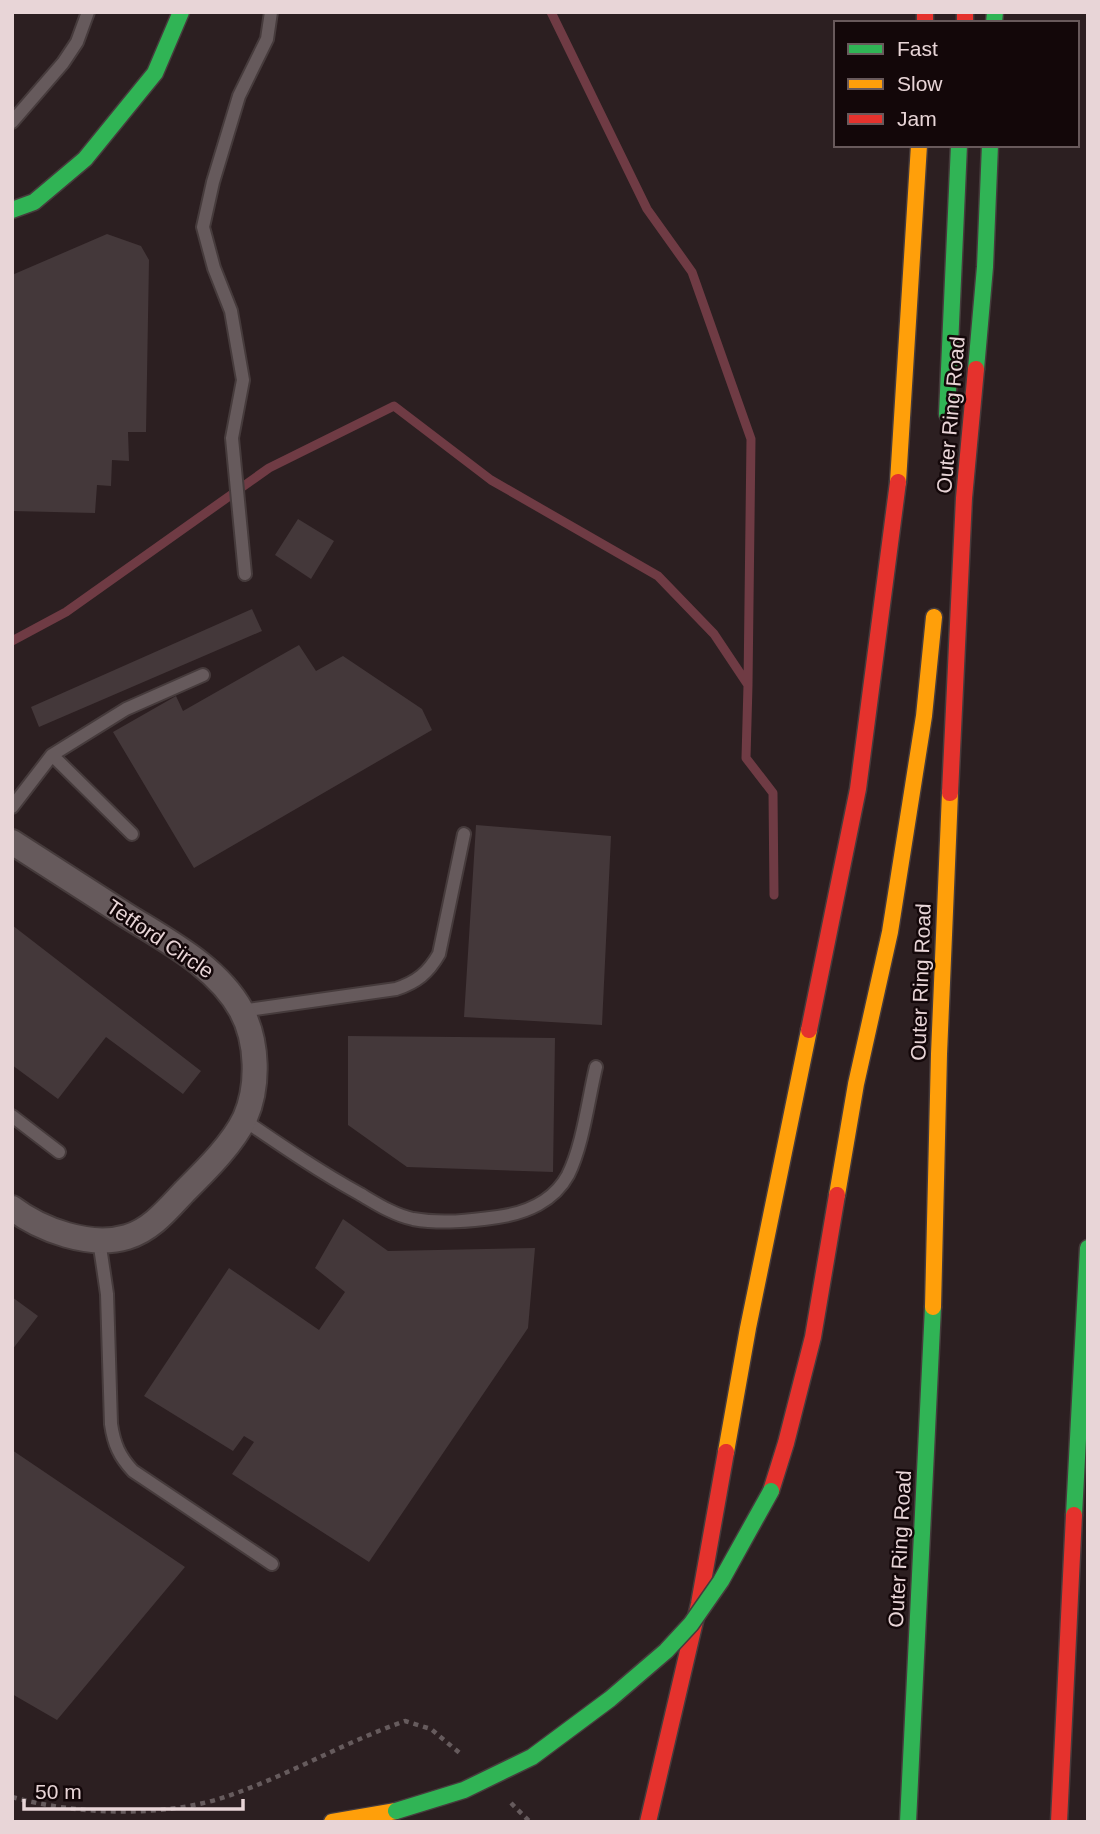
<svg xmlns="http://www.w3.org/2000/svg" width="1100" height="1834" font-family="Helvetica,sans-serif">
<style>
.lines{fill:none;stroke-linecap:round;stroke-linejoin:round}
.stream{stroke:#6f3b44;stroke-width:9}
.building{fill:#44383a}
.lane-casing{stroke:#463b3c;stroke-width:16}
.street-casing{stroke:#463b3c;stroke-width:28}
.fast-casing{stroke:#463b3c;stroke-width:19}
.slow-casing{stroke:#463b3c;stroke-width:19}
.jam-casing{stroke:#463b3c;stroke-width:19}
.path{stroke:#665b5d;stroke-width:4.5;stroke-dasharray:5 5;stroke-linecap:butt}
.lane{stroke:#665a5c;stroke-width:12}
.street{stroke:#665a5c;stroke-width:24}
.fast{stroke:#30b455;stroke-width:16}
.slow{stroke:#ff9f0a;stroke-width:16}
.jam{stroke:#e5322d;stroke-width:16}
.fast-bridge-casing{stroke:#463b3c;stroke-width:19;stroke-linecap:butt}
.fast-bridge{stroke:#30b455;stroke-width:16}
.labels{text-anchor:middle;stroke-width:5;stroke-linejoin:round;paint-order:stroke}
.street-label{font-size:21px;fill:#e8d5d7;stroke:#130709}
</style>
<rect width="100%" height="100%" fill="#2c1f21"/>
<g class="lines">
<path class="stream" d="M551,12L647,209L692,272L751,439L748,685
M12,641L66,612L269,468L394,406L491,480L658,576L714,634L748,685L746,758L773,793L774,895"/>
</g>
<path class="building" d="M107,234L141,246L149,260L146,432H128L129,461L112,460L111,486L97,485L95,513L12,511V275Z
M298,519L334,541L311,579L275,555Z
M252,609L262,631L39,727L31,707Z
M299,645L316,671L343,656L422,709L432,730L194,868L113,732L176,696L183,711Z
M476,825L611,836L602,1025L464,1017Z
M12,925L201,1071L183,1094L106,1037L58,1099L12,1065Z
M348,1036L555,1038L553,1172L407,1167L348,1125Z
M343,1219L388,1251L535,1248L528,1328L369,1562L232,1474L254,1442L244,1436L233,1451L144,1396L229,1268L319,1330L345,1292L315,1268Z
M12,1297L38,1316L12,1350Z
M12,1450L185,1567L57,1720L12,1694Z"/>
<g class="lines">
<g class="lane-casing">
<path id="lane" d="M12,122L63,63L77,42L88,12
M245,574L232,438L243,380L231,311L214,268L203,227L213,182L239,96L267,39L271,12
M52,755L132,834
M12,807L52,755L126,709L203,675
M241,1011L396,989C417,982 428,973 439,954L464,834
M12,1116L59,1152
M244,1120C282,1146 320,1172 360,1194C377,1204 394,1215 413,1219C441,1224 470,1221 498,1217C526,1213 554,1201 568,1175C583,1145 588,1100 596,1067
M99,1240L107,1294L111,1424C114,1444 119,1456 133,1471L272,1564"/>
</g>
<g class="street-casing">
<path id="street" d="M12,842C49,866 87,890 124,914C165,940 217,966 241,1010C258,1041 259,1086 245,1118C232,1145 205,1171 184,1192C168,1209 151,1230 127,1237C90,1248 41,1230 12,1208"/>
</g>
<g class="fast-casing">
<path id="fast" d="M994,23L995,12
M12,210L34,202L85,159L155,73L181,12
M976,369L985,267L990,145
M947,414L959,145
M1074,1515L1088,1248
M908,1822L933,1307"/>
</g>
<g class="slow-casing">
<path id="slow" d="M898,482L919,145
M837,1195L856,1084L890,932L924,716L934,617
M933,1307L939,1054L950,793
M726,1452L748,1328L809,1030
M332,1822L396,1811"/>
</g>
<g class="jam-casing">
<path id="jam" d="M925,12V23
M965,12V23
M950,793L964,498L976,369
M809,1030L858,789L898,482
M771,1491L786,1443L813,1337L837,1195
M648,1822L699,1604L726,1452
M1059,1822L1074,1515"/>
</g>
<path class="path" d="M12,1797C76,1815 165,1818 228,1796C289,1775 345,1742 405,1721L431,1729L462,1755
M511,1803L530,1822"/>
<use href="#lane" class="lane"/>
<use href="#street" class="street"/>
<use href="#fast" class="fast"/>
<use href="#slow" class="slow"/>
<use href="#jam" class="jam"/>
<g class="fast-bridge-casing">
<path id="fast-bridge" d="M396,1811L464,1790L532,1757L610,1699L666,1651L691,1624L721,1581L771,1491"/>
</g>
<use href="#fast-bridge" class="fast-bridge"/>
</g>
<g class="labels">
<g class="street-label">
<text transform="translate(951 415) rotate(-85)" y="7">Outer Ring Road</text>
<text transform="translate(160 939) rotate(34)" y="7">Tetford Circle</text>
<text transform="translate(921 982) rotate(-88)" y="7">Outer Ring Road</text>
<text transform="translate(900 1549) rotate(-87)" y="7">Outer Ring Road</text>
</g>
</g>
<rect width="1100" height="1834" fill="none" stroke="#e8d5d7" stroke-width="28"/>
<rect x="834" y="21" width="245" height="126" fill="#130709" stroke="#68595b" stroke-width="2"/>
<rect x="848" y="44" width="35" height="10" fill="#30b455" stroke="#68595b" stroke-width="2"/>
<text x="897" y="56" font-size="21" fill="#e8d5d7">Fast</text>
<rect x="848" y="79" width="35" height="10" fill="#ff9f0a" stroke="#68595b" stroke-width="2"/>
<text x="897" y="91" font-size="21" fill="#e8d5d7">Slow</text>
<rect x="848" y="114" width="35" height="10" fill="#e5322d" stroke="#68595b" stroke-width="2"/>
<text x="897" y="126" font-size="21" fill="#e8d5d7">Jam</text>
<path d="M24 1799v10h219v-10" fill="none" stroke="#e8d5d7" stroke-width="3.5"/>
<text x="35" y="1799" font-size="21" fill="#e8d5d7" stroke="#130709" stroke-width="5" paint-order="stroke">50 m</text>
</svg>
